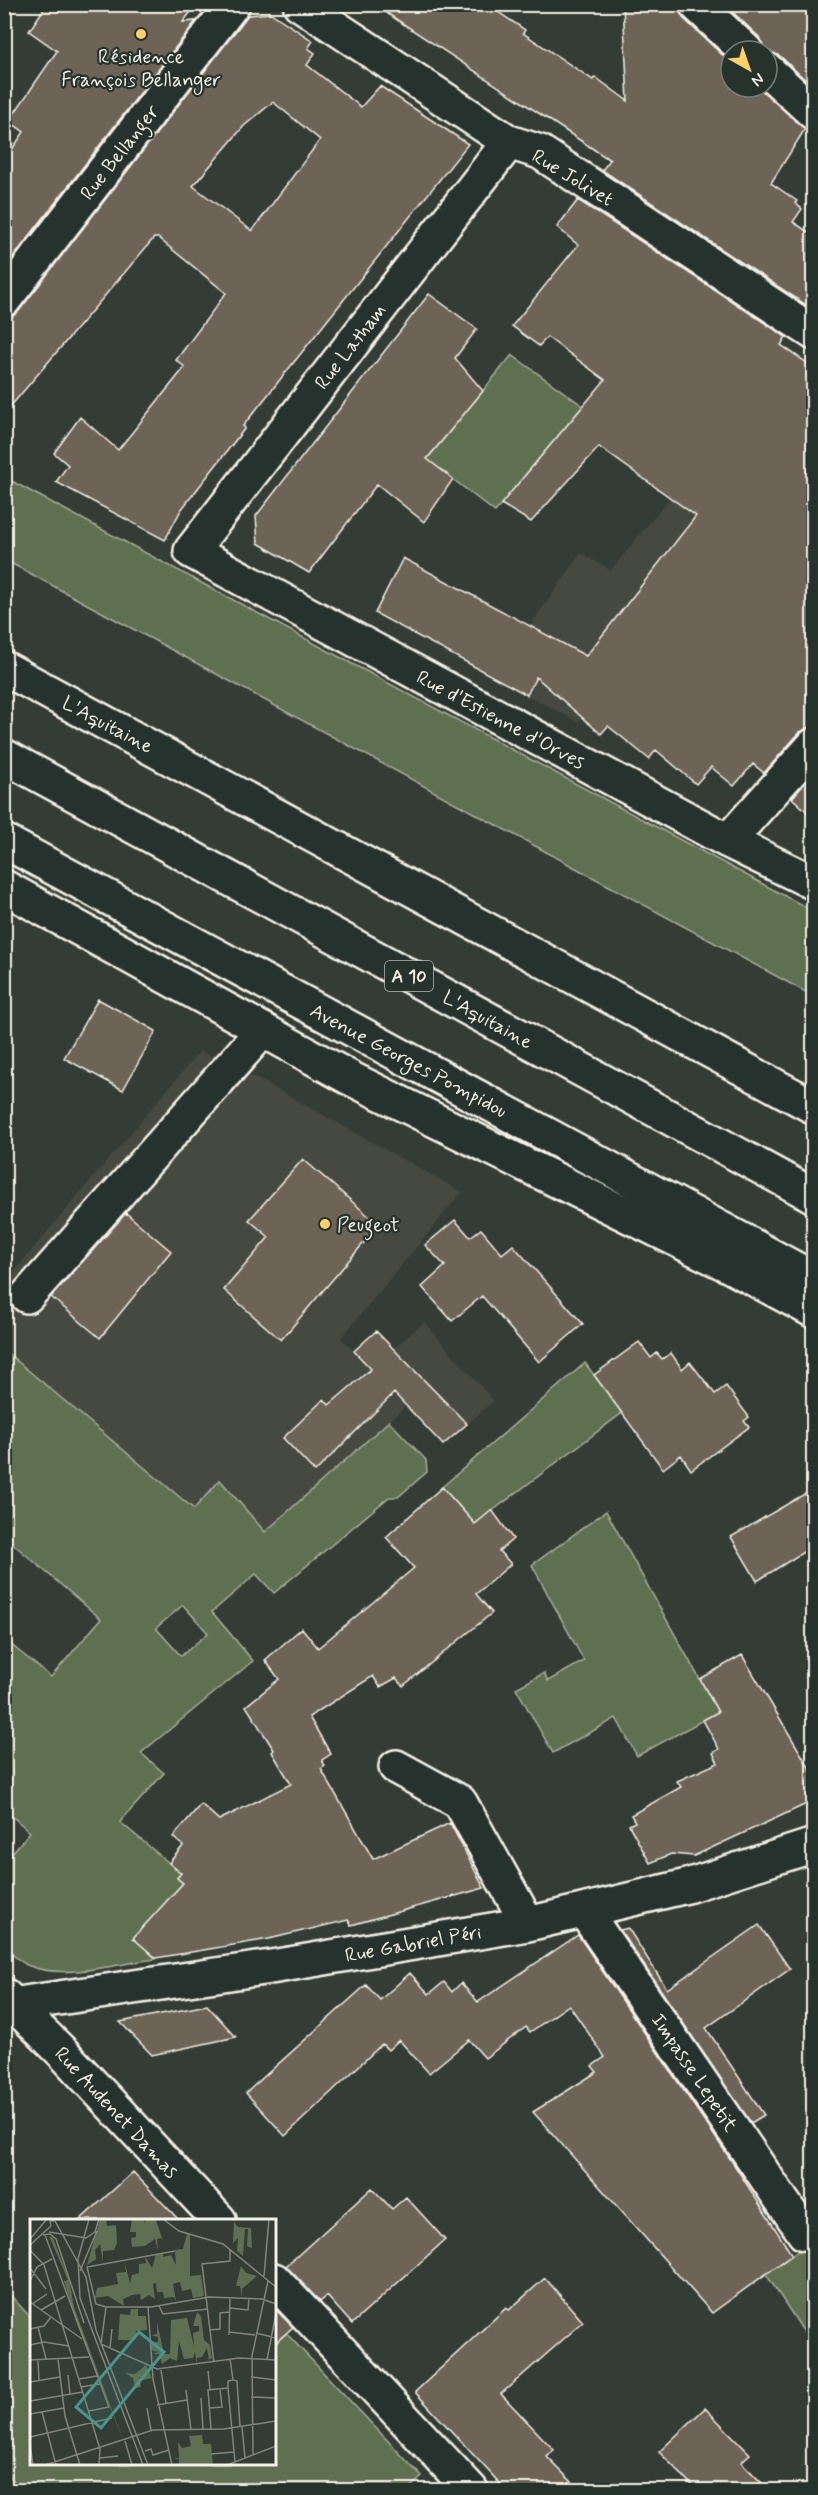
<svg xmlns="http://www.w3.org/2000/svg" width="818" height="2495" font-family="Mynerve,sans-serif">
<style>
.built{fill:#45493f}
.green{fill:#5f6f51;stroke:#aab09c;stroke-width:1.5;fill-rule:evenodd}
.building{fill:#6d6456;stroke:#f4f1e8;stroke-width:1.5;fill-rule:evenodd}
.lines{fill:none;stroke-linecap:round;stroke-linejoin:round}
.minor-casing{stroke:#f4f1e8;stroke-width:38}
.major-casing{stroke:#f4f1e8;stroke-width:38}
.highway-casing{stroke:#f4f1e8;stroke-width:38}
.minor{stroke:#26332d;stroke-width:33}
.major{stroke:#26332d;stroke-width:33}
.highway{stroke:#26332d;stroke-width:33}
.poi-dot{fill:#ffd166;stroke:#26332d;stroke-width:2}
.labels{text-anchor:middle;stroke-width:4.5;stroke-linejoin:round;paint-order:stroke}
.shield{fill:#26332d;stroke:#b6b8b0;stroke-width:1.5}
.shield-label{font-size:18px;font-weight:bold;fill:#f4f1e8}
.poi-label{font-size:20px;fill:#f4f1e8;stroke:#26332d}
.street-label{font-size:20px;fill:#f4f1e8;stroke:#26332d}
.inset-road{fill:none;stroke:#81857d;stroke-width:1.5}
.view{fill:#48958c;fill-opacity:0.15;stroke:#48958c;stroke-width:3}
.inset-edge{fill:none;stroke:#f4f1e8;stroke-width:3}
</style>
<rect width="100%" height="100%" fill="#343d35"/>
<filter id="ink" filterUnits="userSpaceOnUse"><feTurbulence type="fractalNoise" baseFrequency=".0167" numOctaves="2"/><feDisplacementMap in="SourceGraphic" scale="12" xChannelSelector="R" yChannelSelector="G"/><feConvolveMatrix kernelMatrix="1 2 1 2 8 2 1 2 1" color-interpolation-filters="sRGB"/></filter>
<g filter="url(#ink)">
<path class="built" d="M685,480L738,519L578,722L527,695L554,639L530,626L581,553L611,570Z
M200,1051L267,1084L462,1192L341,1338L370,1369L424,1322L494,1401L443,1445L406,1406L265,1532L194,1510L5,1351V1282Z"/>
<path class="green" d="M512,355L583,406L495,512L427,459Z
M4,477L813,911V996L5,560Z
M5,1351L194,1509L220,1480L265,1532L389,1421L426,1460L427,1472L398,1497H389L274,1593L256,1574L212,1612L253,1661L141,1753L164,1773L120,1822L181,1873L177,1878L184,1884L134,1938L156,1959C118,1963 63,1981 27,1965C19,1961 12,1954 5,1948V1861L30,1832L5,1810L4,1639L51,1677L101,1619L5,1537ZM183,1605L208,1633L181,1656L156,1628Z
M585,1363L622,1413L475,1524L442,1487Z
M606,1511L718,1712L637,1756L616,1718L553,1753L516,1688L544,1673L548,1681L584,1661L532,1565Z
M813,2240V2346L766,2274Z
M5,2289L31,2318L32,2464H274L275,2344L286,2333L422,2477L407,2490H22L5,2471Z"/>
<path class="building" d="M47,4H197L183,22L196,21L4,269V161L24,132L9,121L57,51L29,31Z
M373,4H486L525,30L523,33L593,80L595,77L628,101L623,4H678L683,18L731,63V87H758L805,129L771,183L797,201L795,203L802,209L793,222L813,235V292L806,305L602,170L610,160Z
M724,4H813V87L780,56L764,51L759,37Z
M271,13L313,41L308,48L315,53L307,65L361,107L380,86L468,144L243,426L245,428L181,510L165,540L56,482L68,465L54,453L80,417L118,450L185,367L176,360L226,293L158,238H154L4,414V318L19,311L248,15ZM273,102L320,140L252,231L193,186L244,126Z
M578,200L786,337L781,345L813,367V727L800,732L764,773L753,764L734,786L711,767L696,784L656,750L649,759L608,726L601,734L536,677L527,695L375,613L403,558L586,656L696,516L599,447L531,522L501,504L605,380L547,337L539,346L512,326L578,245L557,227Z
M429,294L477,329L455,358L483,391L427,459L453,479L424,522L377,484L309,573L258,543L256,516Z
M813,774V817L792,798Z
M98,999L156,1031L123,1090L64,1058Z
M303,1159L379,1225L281,1340L224,1290L269,1237L249,1220Z
M126,1213L171,1251L100,1338L51,1297Z
M455,1220L470,1237L481,1229L502,1254L513,1245L583,1324L539,1362L482,1296L452,1321L422,1287L445,1266L425,1245Z
M376,1331L467,1424L443,1445L394,1393L315,1472L283,1438L324,1399L329,1405L371,1369L354,1351Z
M639,1342L651,1358L657,1353L662,1359L671,1353L682,1369L690,1362L715,1394L726,1386L749,1417L744,1421L749,1427L691,1470L681,1455L663,1469L594,1375Z
M442,1487L475,1524L492,1510L513,1539L499,1551L511,1564L476,1594L492,1613L403,1686L396,1678L380,1687L373,1676L309,1717L331,1754L322,1760L325,1766L321,1769L373,1859L450,1823L484,1888L351,1925L348,1920L269,1939L156,1958L133,1938L183,1883L177,1878L181,1873L169,1863L183,1846L173,1837L201,1804L219,1820L291,1784L272,1752L274,1750L246,1706L279,1679L265,1660L302,1628L318,1648L414,1568L386,1537Z
M813,1489V1546L757,1581L731,1537Z
M742,1655L813,1774V1801L694,1856L671,1854L650,1863L629,1825L635,1822L631,1815L681,1787L677,1781L718,1763L713,1753L719,1749L703,1720L718,1712L700,1679Z
M759,1925L790,1969L706,2028L764,2115L751,2123L620,1930L628,1928L667,1989Z
M578,1935L735,2166L792,2255L712,2313L533,2112L597,2072L592,2066L605,2057L569,2005L530,2032L526,2027L485,2058L469,2040L429,2073L399,2040L388,2050L382,2044L285,2136L246,2093L366,1985L380,2000L410,1973L429,1994L444,1982L452,1992L461,1983L478,2002Z
M207,2005L236,2037L152,2055L120,2022Z
M133,2172L179,2220H80Z
M372,2188L392,2209L406,2197L445,2240L352,2324L327,2296L320,2302L286,2266Z
M545,2278L583,2322L501,2394L554,2450L547,2457L580,2490H506L415,2392L506,2308L509,2310Z
M274,2308L293,2327L274,2344Z
M705,2408L750,2454L741,2462L769,2490H697L659,2452Z"/>
<g class="lines">
<g class="minor-casing">
<path id="minor" d="M300,4L509,142L540,152L814,333
M696,4L746,51
M767,70L814,113
M509,142L191,551L728,841L814,883
M4,300L233,4
M728,841L814,745
M27,1296L263,1030
M396,1767L460,1802L528,1924
M585,1912L804,2233
M4,1995L63,2053L219,2220
M4,2006L271,1967L528,1924L687,1886L814,1845
M274,2280L471,2490"/>
</g>
<g class="major-casing">
<path id="major" d="M4,841L814,1279
M4,887L350,1078L730,1266L814,1311"/>
</g>
<g class="highway-casing">
<path id="highway" d="M4,668L814,1107
M4,756L814,1196"/>
</g>
<use href="#minor" class="minor"/>
<use href="#major" class="major"/>
<use href="#highway" class="highway"/>
</g>
</g>
<g class="poi-dot">
<circle cx="141" cy="34" r="6"/>
<circle cx="325" cy="1224" r="6"/>
</g>
<g class="labels">
<rect class="shield" x="385" y="961" width="48" height="30" rx="4.5"/>
<g class="shield-label">
<text x="409" y="982">A 10</text>
</g>
<g class="poi-label">
<text x="141" y="63">Résidence<tspan x="141" dy="23">François Bellanger</tspan></text>
<text x="337" y="1231" text-anchor="start">Peugeot</text>
</g>
<g class="street-label">
<text transform="translate(119 152) rotate(-52)" y="7">Rue Bellanger</text>
<text transform="translate(573 177) rotate(31)" y="7">Rue Jolivet</text>
<text transform="translate(350 346) rotate(-52)" y="7">Rue Latham</text>
<text transform="translate(501 719) rotate(28)" y="7">Rue d'Estienne d'Orves</text>
<text transform="translate(108 724) rotate(28)" y="7">L'Aquitaine</text>
<text transform="translate(488 1019) rotate(29)" y="7">L'Aquitaine</text>
<text transform="translate(409 1060) rotate(28)" y="7">Avenue Georges Pompidou</text>
<text transform="translate(413 1943) rotate(-10)" y="7">Rue Gabriel Péri</text>
<text transform="translate(695 2072) rotate(56)" y="7">Impasse Lepetit</text>
<text transform="translate(117 2112) rotate(47)" y="7">Rue Audenet Damas</text>
</g>
</g>
<g transform="translate(30 2219)">
<rect width="246" height="246" fill="#343d35"/>
<path d="M70,0H76L77,7L86,6L87,24L84,31L73,32V43L70,25L65,31L66,40L57,46ZM102,0H114L115,4L116,0L126,1L132,19L127,20L128,31L125,20L115,27L102,28L101,19L106,18V13H100ZM204,3L208,8L221,9L222,29L217,27L218,10H215L213,37L207,32L208,19L203,24ZM157,15L160,16V57L171,56L174,77L163,79L161,70L152,72L150,63L143,65L146,82L144,78L134,79L133,73H127L126,64L123,65L125,80L119,76L111,81L110,75L102,76L93,80L94,87L78,77L65,79L67,69L88,65L86,54L96,53L94,41L100,64L102,56L109,54V45L116,44L115,37L122,49L126,35L133,34V38L141,36L146,46L145,31L153,30ZM19,17L23,19L39,60L44,88L93,221L46,102L34,62L38,61ZM211,47L216,54L227,57L212,70V78L210,67H206ZM101,90H108V97H116L117,111L106,112L105,121H88L90,95L100,96ZM167,93L171,97L174,121L180,126L182,139L179,141L177,129L172,138L167,139V146L165,133L163,139L154,140L149,122L147,142L140,139L132,145L129,135H122L129,133L121,131V123H128V118L121,116L127,115V103L134,135H140L141,101L157,99L164,127L163,114L169,112V107H163ZM116,146L122,159L113,161L109,158L111,168L105,169L103,159L95,154L105,155ZM172,216L173,225H181L183,246H149V240H143L149,239L148,223L152,229L161,227L159,217Z" fill="#5f6f51"/>
<path class="inset-road" d="M59,0L48,40L50,79L113,246M133,0L149,12L193,25L246,68M21,7L20,2H25L56,58L66,111L118,246M19,13L56,19L65,13L69,0M13,16L20,15L26,20L54,104M15,16L79,188L59,192M0,20L17,0M0,26L21,7M0,31L14,46L70,230L69,246M145,32L57,48L66,85L76,88L71,125L127,150L209,139L246,141M0,49L16,70M50,52L67,12M234,57L239,0M0,62L7,48L22,40M0,83L52,120M2,85L17,75M129,87L133,95L178,90M76,88H121L179,78L232,80L246,85M118,88L123,160L142,246M200,89L218,91L219,79M11,91L35,77M8,108L16,140M0,110L14,107L21,98M179,111L190,110V94L199,93M199,113L225,116M226,114L246,119M199,116L200,78M0,126L14,123L39,127M80,129L82,110M28,140L35,197L50,246M200,140L203,161L207,162L210,207M0,141L59,138M8,141L9,161M237,141L246,94M184,144L172,45L200,42V30M131,151L136,184M178,152L180,170M38,156L40,175M221,158L246,161M49,160L67,157M0,163L30,158M51,168L70,165M198,169L205,243M156,171L161,211M221,178L246,179M171,179L173,210M0,182L53,173M127,186L157,181M117,189L121,211M179,189L192,188L190,170M12,193L26,246M0,195L34,189M212,208L215,239M181,210L178,171L198,169V162L203,161M0,218L82,199M95,222L102,246M0,225L3,246M115,232L121,230L123,236L139,231M181,235L204,233M223,235L222,137L238,62M70,239L88,237M15,246L123,211L194,210L246,202M197,246L246,227"/>
<path class="view" d="M109,113L134,133L71,209L46,188Z"/>
<rect width="246" height="246" class="inset-edge"/>
</g>
<rect width="818" height="2495" fill="none" stroke="#26332d" stroke-width="24"/>
<rect x="12" y="12" width="794" height="2471" fill="none" stroke="#f4f1e8" stroke-width="2" filter="url(#ink)"/>
<g transform="translate(749 69) rotate(140)"><circle r="28" fill="#26332d" stroke="#787f78" stroke-width="1.5"/>
<path d="M0-4.5L10 22L0 15L-10 22Z" fill="#ffd166"/>
<text y="-9" font-size="16" font-weight="bold" text-anchor="middle" fill="#f4f1e8">N</text>
</g>
</svg>
